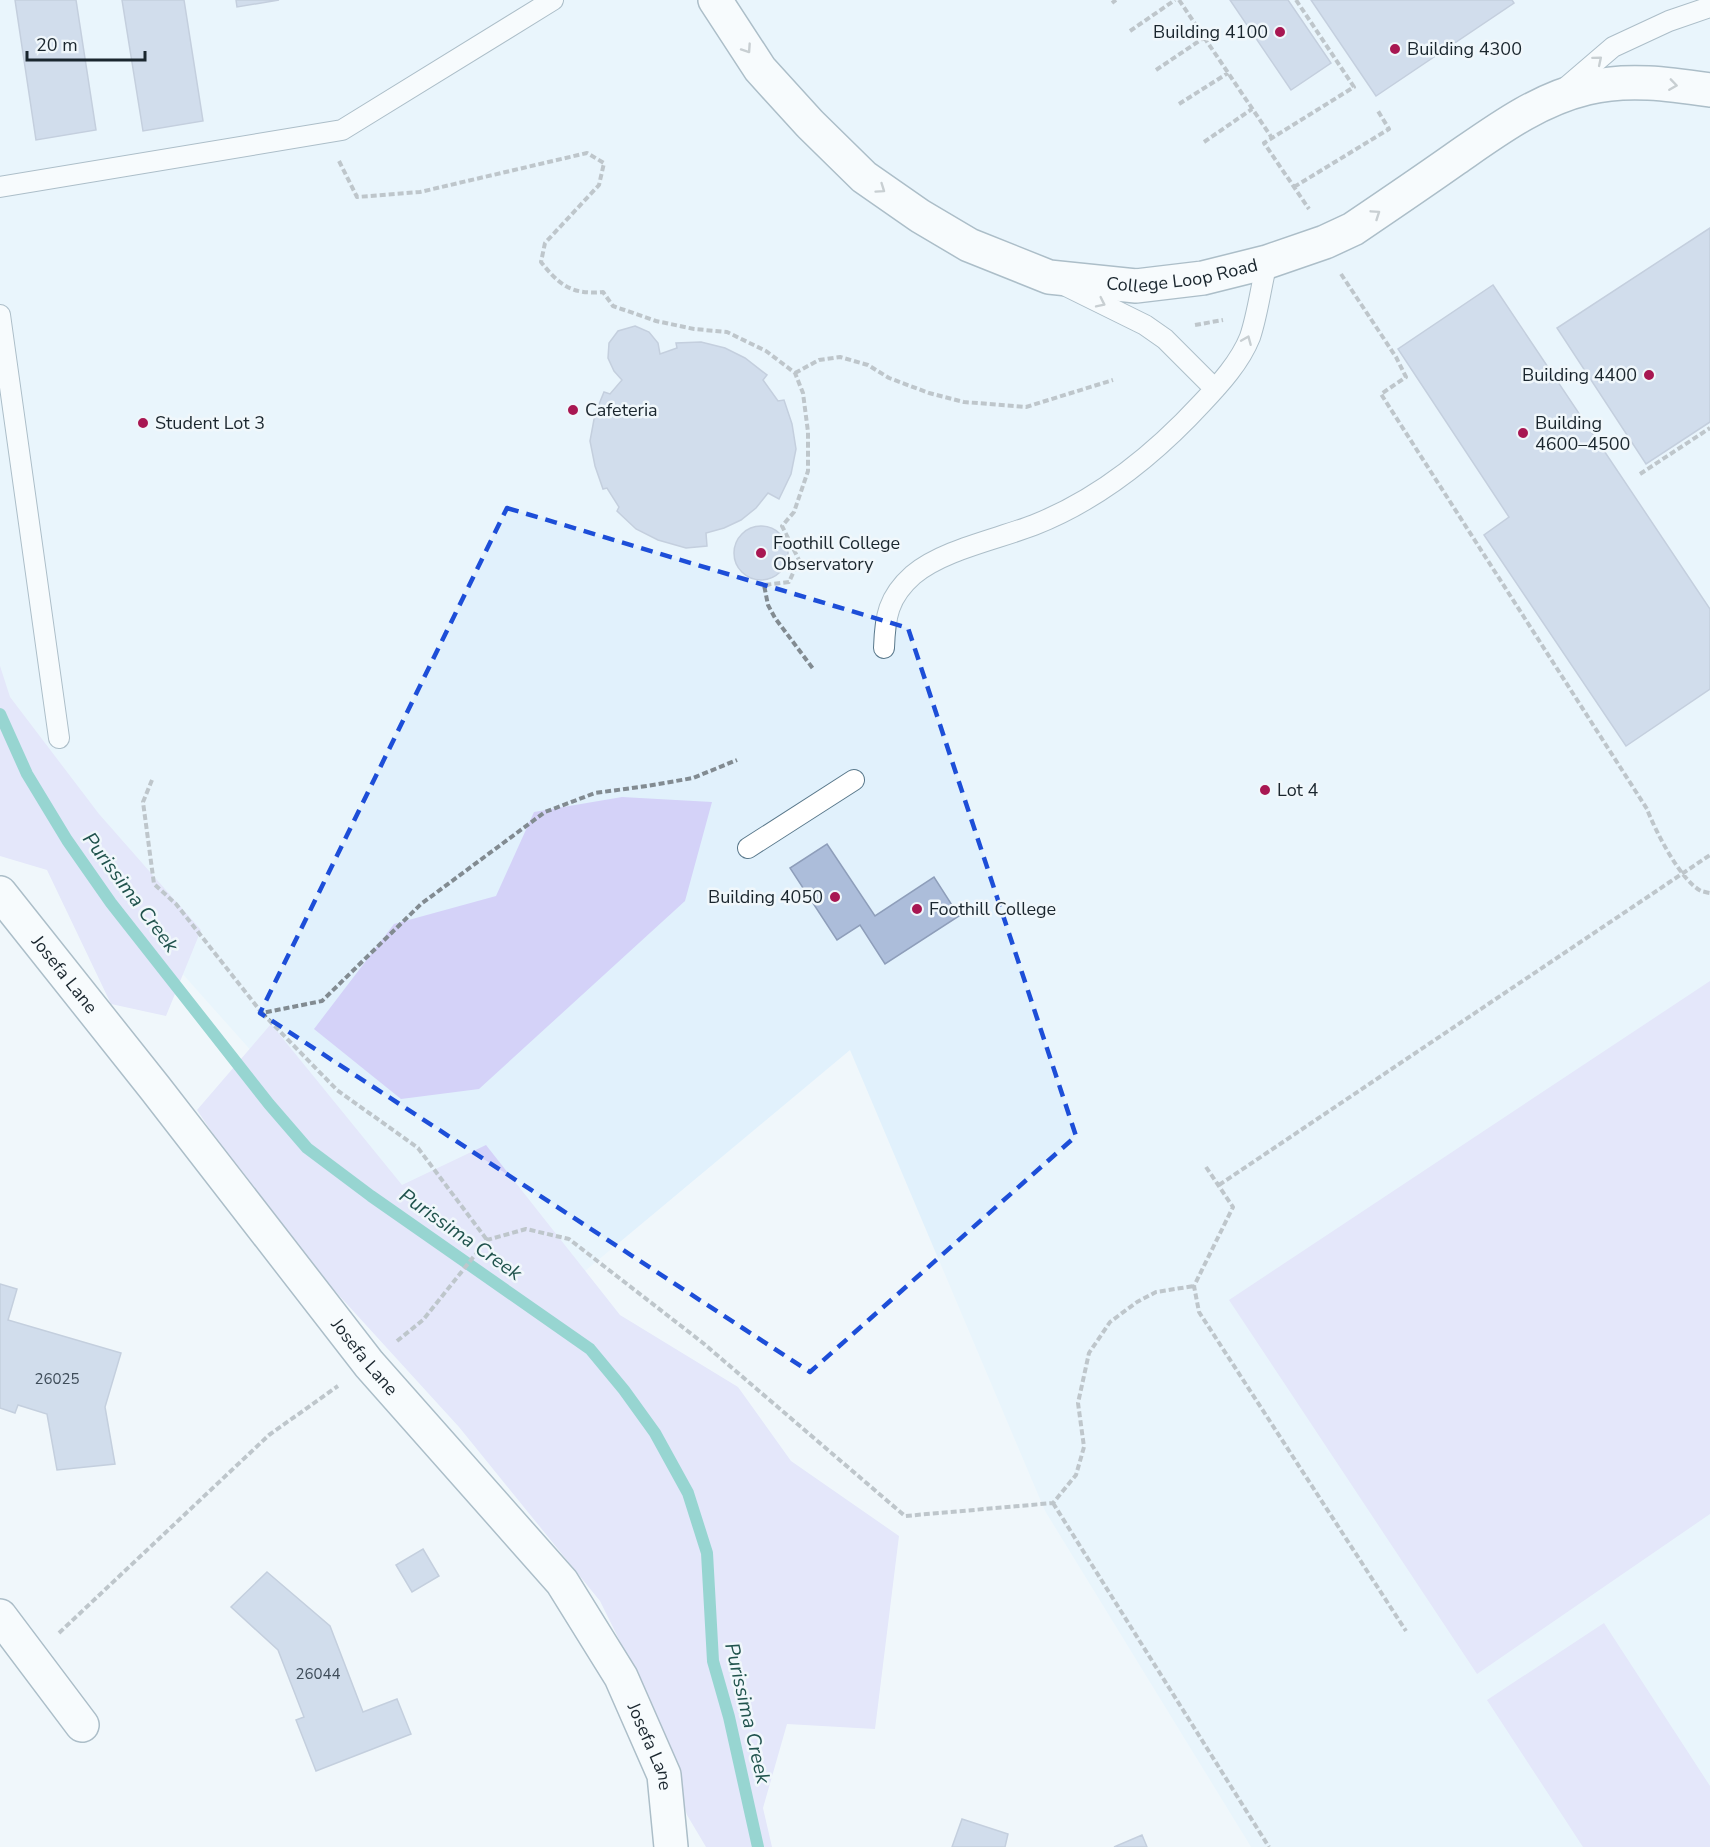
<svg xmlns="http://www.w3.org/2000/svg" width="1710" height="1847" font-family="'Nunito Sans',sans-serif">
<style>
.built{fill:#e1f1fc}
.green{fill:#d4d2f8}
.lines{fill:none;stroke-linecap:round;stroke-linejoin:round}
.stream{stroke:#2bab9e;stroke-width:12}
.building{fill:#acbdda;stroke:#8e9eba;stroke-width:1.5}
.lane-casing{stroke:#59788b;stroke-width:22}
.street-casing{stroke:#59788b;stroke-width:36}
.path{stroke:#828b91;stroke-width:4;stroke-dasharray:6 3;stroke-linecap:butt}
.lane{stroke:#fff;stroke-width:20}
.street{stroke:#fff;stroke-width:33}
.oneway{stroke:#989da1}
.marked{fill:none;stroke:#1d4ed8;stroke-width:4.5;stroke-dasharray:12 8;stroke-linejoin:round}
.poi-dot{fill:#a81752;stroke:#f0f7fb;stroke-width:2}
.labels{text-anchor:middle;stroke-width:5;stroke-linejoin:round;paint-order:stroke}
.number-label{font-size:15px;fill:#3e4c59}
.poi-label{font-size:18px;fill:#1a262e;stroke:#f0f7fb;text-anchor:start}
.street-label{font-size:18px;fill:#1a262e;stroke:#f0f7fb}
.water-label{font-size:20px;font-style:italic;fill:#20534d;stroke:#f0f7fb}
</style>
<rect width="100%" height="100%" fill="#f0f7fb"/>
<path class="built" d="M0,0H1710V1847H1251L1045,1511L850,1050L506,1337L0,769Z"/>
<path class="green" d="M0,666L10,697L99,814L201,930L166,1016L111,1004L47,870L0,856Z
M622,797L712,802L685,901L479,1089L401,1099L314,1029L394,924L496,896L534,812Z
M1710,981V1514L1477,1674L1229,1300Z
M271,1024L402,1185L486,1145L620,1315L738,1387L791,1461L899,1536L875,1729L787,1724L763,1808L772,1847H706L687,1815L656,1714L600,1601L459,1427L272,1222L197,1110Z
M1604,1623L1710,1786V1847H1583L1487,1700Z"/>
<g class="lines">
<path class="stream" d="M0,714L27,774L67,840L111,903L269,1104L307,1148L371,1196L590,1349L624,1390L655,1433L688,1493L707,1553L713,1661L729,1717L758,1847"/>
</g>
<path class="building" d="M15,0H76L96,130L36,140Z
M122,0H184L203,121L143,131Z
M236,0H279L237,7Z
M1230,0H1288L1331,63L1291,90Z
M1311,0H1512L1514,3L1376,96Z
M1710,228V422L1646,464L1557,328Z
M1493,285L1710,609V689L1626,746L1484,535L1509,517L1398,349Z
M635,326L649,332L658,343L660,354L677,348L676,343L701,342L725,348L745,358L767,375L763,380L778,401L784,400L792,424L796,449L791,474L779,499L768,493L756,508L741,520L724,528L706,533L707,546L686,548L658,540L636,529L617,511L619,507L607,488L603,489L595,466L590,441L595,414L604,392L610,394L622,380L614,371L608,358L609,343L618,331Z
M734 553a27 27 0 1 1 54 0a27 27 0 1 1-54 0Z
M827,844L875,916L934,877L959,916L885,964L860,925L837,940L790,868Z
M0,1284L17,1289L8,1320L121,1353L105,1407L115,1464L57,1470L47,1414L18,1405L15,1413L0,1408Z
M423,1549L439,1576L412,1592L396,1565Z
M267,1572L330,1626L363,1712L397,1699L411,1734L316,1771L296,1720L304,1717L278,1650L231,1607Z
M962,1819L1008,1834L1005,1847H952Z
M1142,1835L1147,1847H1114Z"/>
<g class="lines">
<g class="lane-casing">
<path id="lane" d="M1564,89L1613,47L1669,21L1710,7
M0,187L342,130L553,0
M1066,286L1145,325L1165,339L1215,389
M0,315L59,738
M884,648C885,617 888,597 913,575C942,550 998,539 1034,525C1100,499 1154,455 1202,403C1220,384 1240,362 1250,337C1258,313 1261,286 1267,262
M748,848L854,780"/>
</g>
<g class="street-casing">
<g id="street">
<path id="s1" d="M715,0L760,69L810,124L864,177L920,216L969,245L1049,277L1136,286L1203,278L1267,262L1325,242L1353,229C1387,206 1421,183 1455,159C1497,130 1537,100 1587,88C1627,78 1670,84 1710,90"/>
<path id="s2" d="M0,893L155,1088L369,1364L562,1582L621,1677L664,1775L671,1847"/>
<path d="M0,1616L82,1725"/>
</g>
</g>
<path class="path" d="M1179,0L1272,138
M1296,0L1354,87L1264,143L1309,209
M1112,3L1116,0
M1130,31L1175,0
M1156,70L1205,37
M1179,104L1228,73
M1204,142L1252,109
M339,161L357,197L420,192L587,153L604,163L599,185L545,243L541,262C559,285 572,295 603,292L613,306L656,321L694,329L727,332L766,351L795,373L803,393L808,432V471L794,512L782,526L799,560L789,582L764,585L768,605L775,618L814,670
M1294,187L1389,129L1378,111
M1341,274L1396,357L1406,377L1381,394L1647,809C1655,830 1680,880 1701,891C1701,891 1709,893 1710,893
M1195,325L1223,320
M795,373L819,360L840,357L868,365L889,378L929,393L964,402L1026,407L1113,380
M1640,474L1710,428
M152,780L143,802L154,884L176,904L262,1013L322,1001L421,904L545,812L595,793L647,786L693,778L737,760
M262,1013L337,1090L418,1148L487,1240
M1206,1167L1233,1207L1194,1286L1199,1312L1406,1631
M1219,1185L1710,855
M397,1341L423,1320L487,1240L526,1229L569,1239L703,1343L905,1516L1053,1503L1076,1475L1084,1447L1078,1403L1089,1353L1110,1322L1137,1302L1156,1292L1194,1286
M1053,1503L1269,1847
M59,1633L269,1435L338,1386"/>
<use href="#lane" class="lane"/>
<use href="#street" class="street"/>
</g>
<defs><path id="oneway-chevron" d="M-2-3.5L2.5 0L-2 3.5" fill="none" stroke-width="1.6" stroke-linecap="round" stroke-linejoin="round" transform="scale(1.5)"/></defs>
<g class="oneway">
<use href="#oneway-chevron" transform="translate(747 49) rotate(56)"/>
<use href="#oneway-chevron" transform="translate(1598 60) rotate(-40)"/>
<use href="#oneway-chevron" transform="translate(1673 85) rotate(8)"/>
<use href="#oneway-chevron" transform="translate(881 189) rotate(35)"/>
<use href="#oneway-chevron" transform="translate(1376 214) rotate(-34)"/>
<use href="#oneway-chevron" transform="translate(1101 303) rotate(26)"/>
<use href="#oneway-chevron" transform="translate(1247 340) rotate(-67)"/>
</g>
<path d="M0 0H1710V1847H0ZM507,508L908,628L1076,1136L810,1372L260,1013Z" fill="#f0f7fb" fill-opacity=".55" fill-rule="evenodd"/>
<path class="marked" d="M507,508L908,628L1076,1136L810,1372L260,1013Z"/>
<g class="poi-dot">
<circle cx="1280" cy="32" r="6"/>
<circle cx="1395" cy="49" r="6"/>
<circle cx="1649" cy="375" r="6"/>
<circle cx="573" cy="410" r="6"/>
<circle cx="143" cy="423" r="6"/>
<circle cx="1523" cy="433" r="6"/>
<circle cx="761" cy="553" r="6"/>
<circle cx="1265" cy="790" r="6"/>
<circle cx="835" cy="897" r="6"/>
<circle cx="917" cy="909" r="6"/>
</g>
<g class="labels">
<g class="number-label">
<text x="57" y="1384">26025</text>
<text x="318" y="1679">26044</text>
</g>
<g class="poi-label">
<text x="1268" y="38" text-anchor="end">Building 4100</text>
<text x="1407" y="55">Building 4300</text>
<text x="1637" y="381" text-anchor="end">Building 4400</text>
<text x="585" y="416">Cafeteria</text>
<text x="155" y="429">Student Lot 3</text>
<text x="1535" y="429">Building<tspan x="1535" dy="21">4600–4500</tspan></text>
<text x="773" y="549">Foothill College<tspan x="773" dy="21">Observatory</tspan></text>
<text x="1277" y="796">Lot 4</text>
<text x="823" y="903" text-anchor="end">Building 4050</text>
<text x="929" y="915">Foothill College</text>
</g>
<g class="street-label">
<text dy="6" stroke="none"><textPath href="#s1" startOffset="578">College Loop Road</textPath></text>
<text dy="6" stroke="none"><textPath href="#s2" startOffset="104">Josefa Lane</textPath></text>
<text dy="6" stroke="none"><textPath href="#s2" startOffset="590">Josefa Lane</textPath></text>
<text dy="6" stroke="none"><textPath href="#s2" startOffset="1077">Josefa Lane</textPath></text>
</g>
<g class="water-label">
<text transform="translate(131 892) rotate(53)" y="7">Purissima Creek</text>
<text transform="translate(461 1234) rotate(35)" y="7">Purissima Creek</text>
<text transform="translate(748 1713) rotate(77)" y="7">Purissima Creek</text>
</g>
</g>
<path d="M27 51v9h118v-9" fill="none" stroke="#1a262e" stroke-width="3"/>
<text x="36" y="51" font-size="18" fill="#1a262e" stroke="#f0f7fb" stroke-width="4.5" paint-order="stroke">20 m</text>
</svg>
